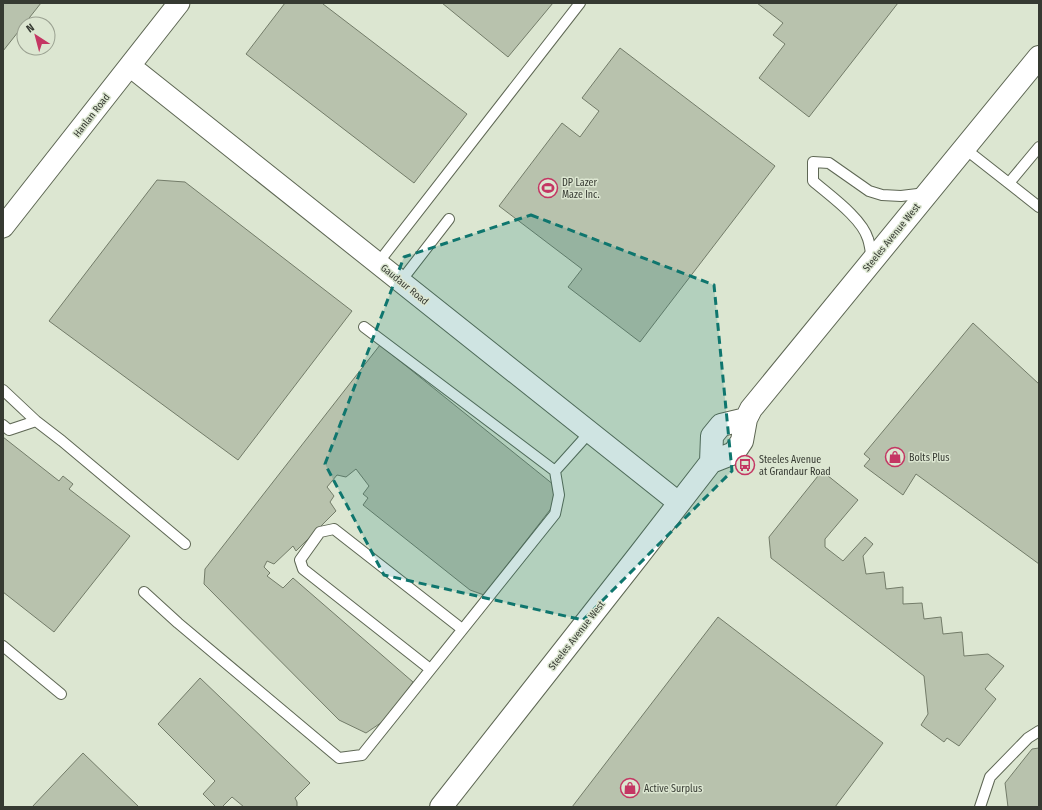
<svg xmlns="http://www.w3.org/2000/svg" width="1042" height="810" font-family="'Fira Sans Condensed',sans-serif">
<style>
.building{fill:#b8c2ad;stroke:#737c69}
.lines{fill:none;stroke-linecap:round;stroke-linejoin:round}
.service-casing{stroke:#5e6754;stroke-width:12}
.minor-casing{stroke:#5e6754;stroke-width:23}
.secondary-casing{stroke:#5e6754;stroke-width:24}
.service{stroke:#fff;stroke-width:10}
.minor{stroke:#fff;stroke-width:21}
.secondary{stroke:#fff;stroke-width:22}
.marked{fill:#0f766e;fill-opacity:0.2;stroke:#0f766e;stroke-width:3;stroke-dasharray:8 5;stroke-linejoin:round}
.labels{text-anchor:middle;stroke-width:3;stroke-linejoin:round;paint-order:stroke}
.street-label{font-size:10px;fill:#363a32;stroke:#dce6d1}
.poi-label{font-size:10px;fill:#363a32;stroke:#dce6d1;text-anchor:start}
</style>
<rect width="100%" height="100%" fill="#dce6d1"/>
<path class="building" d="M3,3H41L3,51Z
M285,3H324L323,4L467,114L414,183L246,54Z
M442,3H553L508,57Z
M757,3H898L809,117L759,78L785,44L773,35L783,23Z
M620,48L775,166L640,342L568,287L582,269L499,206L562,123L580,137L599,111L582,98Z
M157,180L185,182L352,311L238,460L49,321Z
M973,323L1039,384V564L916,474L903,495L864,466L870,459L864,454Z
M380,345L554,485L553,506L484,595L470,590L363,505L368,498L363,494L369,486L356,469L346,477L337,475L327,487L334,496L330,502L336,511L296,551L293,546L274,564L267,561L264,567L270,573L267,576L283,588L293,578L413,682L388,718L366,733L339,720L204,584L205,569Z
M3,437L59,481L63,476L73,484L69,489L130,536L54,632L3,592Z
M822,471L858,500L825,539V547L843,561L865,537L873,544L863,556L866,574L884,572L886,589L903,587V604L922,603L924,619L941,617L943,634L962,632L964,656L988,654L1004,666L985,689L996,699L959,746L947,738L944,742L921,725L928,714L924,676L771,558L769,537Z
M718,617L883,743L835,807H572Z
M200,678L310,783L295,798L297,802V807H244L232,797L222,807H216L203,794L215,781L158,724Z
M1039,748V807H1008L1005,783L1032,749Z
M83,753L139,807H32Z"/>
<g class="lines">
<g class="service-casing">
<path id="service" d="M964,148L1039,207
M1009,183L1039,147
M872,260C871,253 870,245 868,239C862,218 829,195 813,181V162L829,163L869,191L882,195L901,196L926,193
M378,263L580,3
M401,281L449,219
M364,327L555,471
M3,390L36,421L62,441L185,544
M3,425L9,430L36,421
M144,592L178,623L339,758L362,755L555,514L559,495L555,471L590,432
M3,646L61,694
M430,669L303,569L300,560L320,532L334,529L462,629
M980,807L990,777L1028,738L1039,731"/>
</g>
<g class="minor-casing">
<path id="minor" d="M130,66L679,503
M3,227L179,3"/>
</g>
<g class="secondary-casing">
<path id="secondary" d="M711,462L712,436L721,425L746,419
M441,807L639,555L711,462L734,453L742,441L746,419L751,409L1039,57"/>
</g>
<use href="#service" class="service"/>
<use href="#minor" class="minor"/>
<use href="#secondary" class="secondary"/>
</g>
<path class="marked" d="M531,215L714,285L732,471L583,620L384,575L325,464L404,257Z"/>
<defs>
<g id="stadium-ring" transform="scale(1)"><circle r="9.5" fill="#dce6d1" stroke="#c43663" stroke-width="1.5"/><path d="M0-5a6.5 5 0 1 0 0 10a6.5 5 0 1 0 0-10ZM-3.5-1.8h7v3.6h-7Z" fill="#c43663"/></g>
<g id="shop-ring" transform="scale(1)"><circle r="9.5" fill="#dce6d1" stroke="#c43663" stroke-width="1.5"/><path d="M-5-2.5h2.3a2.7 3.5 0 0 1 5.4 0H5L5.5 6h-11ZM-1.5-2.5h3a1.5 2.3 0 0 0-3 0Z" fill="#c43663"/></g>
<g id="bus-ring" transform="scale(1)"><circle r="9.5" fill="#dce6d1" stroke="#c43663" stroke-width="1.5"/><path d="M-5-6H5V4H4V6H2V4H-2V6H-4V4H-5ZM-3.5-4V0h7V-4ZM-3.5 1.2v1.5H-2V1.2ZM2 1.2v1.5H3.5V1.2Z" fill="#c43663"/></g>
</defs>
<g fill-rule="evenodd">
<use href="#stadium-ring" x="548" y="188"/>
<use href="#shop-ring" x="895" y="457"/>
<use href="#bus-ring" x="745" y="465"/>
<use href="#shop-ring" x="630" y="788"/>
</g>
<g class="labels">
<g class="street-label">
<text transform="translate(91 115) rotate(-52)" y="4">Hanlan Road</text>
<text transform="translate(891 237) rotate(-51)" y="4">Steeles Avenue West</text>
<text transform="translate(405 284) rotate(39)" y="4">Gaudaur Road</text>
<text transform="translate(576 635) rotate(-52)" y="4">Steeles Avenue West</text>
</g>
<g class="poi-label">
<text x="562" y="186">DP Lazer<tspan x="562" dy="12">Maze Inc.</tspan></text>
<text x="909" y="461">Bolts Plus</text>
<text x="759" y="463">Steeles Avenue<tspan x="759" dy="12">at Grandaur Road</tspan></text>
<text x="644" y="792">Active Surplus</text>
</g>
</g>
<rect width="1042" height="810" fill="none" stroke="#363a32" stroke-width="8"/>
<g transform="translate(36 36) rotate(324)"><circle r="19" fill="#dce6d1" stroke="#9aa191"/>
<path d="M0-3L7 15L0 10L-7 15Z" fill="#c43663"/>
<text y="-6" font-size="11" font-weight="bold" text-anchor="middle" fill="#363a32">N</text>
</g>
</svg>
